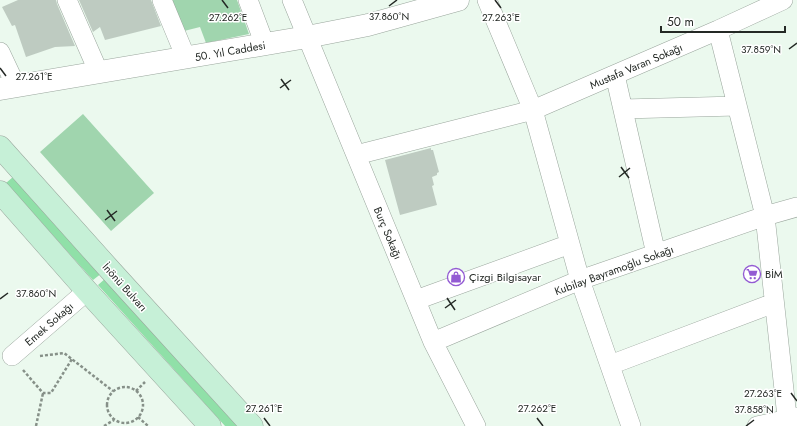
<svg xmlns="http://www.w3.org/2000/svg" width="797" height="426" font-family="Jost,sans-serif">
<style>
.green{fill:#a0d5ae}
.water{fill:#90e0a8}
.building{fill:#becbc1}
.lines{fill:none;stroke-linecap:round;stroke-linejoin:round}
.minor-casing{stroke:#9aa69d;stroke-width:20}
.tertiary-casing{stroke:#9aa69d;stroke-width:23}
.secondary-casing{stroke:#9aa69d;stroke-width:23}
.path{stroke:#869088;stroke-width:2.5;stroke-dasharray:3 2;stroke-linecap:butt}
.minor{stroke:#fff;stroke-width:19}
.tertiary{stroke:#fff;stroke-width:22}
.secondary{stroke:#c6f0d7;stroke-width:22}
.ticks{fill:none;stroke:#242925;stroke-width:1.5}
.labels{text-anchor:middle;stroke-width:3;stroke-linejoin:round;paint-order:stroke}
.street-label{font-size:11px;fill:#242925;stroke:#fff}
.poi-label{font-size:11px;fill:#242925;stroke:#fff;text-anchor:start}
.ticks-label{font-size:10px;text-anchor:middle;fill:#242925;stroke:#fff;stroke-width:3;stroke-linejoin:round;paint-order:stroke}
</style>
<rect width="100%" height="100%" fill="#ebf9ee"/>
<path class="green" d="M167,0H237L249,34L206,43L200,27L180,32Z
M83,114L154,193L111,231L40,152Z"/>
<path class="water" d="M13,177L102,273L93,280L6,183Z
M106,278L240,426H225L98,285Z"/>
<path class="building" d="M18,0H56L57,4L75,46L55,47L26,57L15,25L12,26L2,7Z
M79,0H151L161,26L105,40L100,27L93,32Z
M431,148V150H433L439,172L437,173V175L432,177L434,185L432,186L437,205L400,215L385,160Z"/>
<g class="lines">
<g class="minor-casing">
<path id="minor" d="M67,0L99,73
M162,0L186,58
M248,0L265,45
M292,0L433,342L476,426
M487,0L533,110L580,280L631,426
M718,30L765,216L787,417L790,426
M0,52L16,86
M615,75L656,254
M623,109L737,106
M356,155L533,110L718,30L783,0
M416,300L570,244
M433,342L580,280L765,216L797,207
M12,356L87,291
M610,365L774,303
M757,426L797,417"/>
</g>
<g class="tertiary-casing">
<path id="tertiary" d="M0,89L307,37L368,25L458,0"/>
</g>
<g class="secondary-casing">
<path id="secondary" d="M0,147L111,271L252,426
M0,192L87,291L210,426"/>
</g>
<path class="path" d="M40,356L64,353L113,391
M23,370L43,393H51L72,359
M107 405a18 18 0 1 1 36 0a18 18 0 1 1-36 0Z
M136,391L145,382
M138,417L148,426
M36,426L43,393
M104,426L114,420"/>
<use href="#minor" class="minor"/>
<use href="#tertiary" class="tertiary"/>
<use href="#secondary" class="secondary"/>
</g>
<path class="ticks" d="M222,0L228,8M495,0L501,8M389,6L397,0M789,49L797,43M0,68L6,76M281,79L289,90M280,88L291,80M621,167L629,178M619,177L630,168M107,210L115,221M105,220L117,211M447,298L455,310M0,299L8,293M445,308L456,300M791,393L797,401M264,418L270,426M537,418L543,426M746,426L754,420"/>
<defs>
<g id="supermarket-ring" transform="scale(0.9)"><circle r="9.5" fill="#fff" stroke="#935bd3" stroke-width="1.5"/><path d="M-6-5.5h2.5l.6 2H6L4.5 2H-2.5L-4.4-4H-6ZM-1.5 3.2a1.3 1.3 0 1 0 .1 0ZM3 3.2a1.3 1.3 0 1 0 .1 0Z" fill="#935bd3"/></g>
<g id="shop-ring" transform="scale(0.9)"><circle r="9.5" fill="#fff" stroke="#935bd3" stroke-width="1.5"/><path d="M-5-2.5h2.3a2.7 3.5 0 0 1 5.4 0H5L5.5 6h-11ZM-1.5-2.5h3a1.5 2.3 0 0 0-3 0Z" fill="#935bd3"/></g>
</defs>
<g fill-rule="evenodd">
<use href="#supermarket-ring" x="752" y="274"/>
<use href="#shop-ring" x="456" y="277"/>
</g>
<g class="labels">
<g class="street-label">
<text transform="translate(230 51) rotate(-10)" y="4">50. Yıl Caddesi</text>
<text transform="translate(636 66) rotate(-23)" y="4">Mustafa Varan Sokağı</text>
<text transform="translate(388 233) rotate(67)" y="4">Burç Sokağı</text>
<text transform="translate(614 270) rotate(-20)" y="4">Kubilay Bayramoğlu Sokağı</text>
<text transform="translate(125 287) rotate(48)" y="4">İnönü Bulvarı</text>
<text transform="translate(49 324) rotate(-41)" y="4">Emek Sokağı</text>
</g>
<g class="poi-label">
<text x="765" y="278">BİM</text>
<text x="469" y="281">Çizgi Bilgisayar</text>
</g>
</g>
<g class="ticks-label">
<text x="389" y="20">37.860°N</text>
<text x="228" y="21">27.262°E</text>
<text x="501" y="21">27.263°E</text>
<text x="761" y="53">37.859°N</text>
<text x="34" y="80">27.261°E</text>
<text x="36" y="297">37.860°N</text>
<text x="763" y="397">27.263°E</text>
<text x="264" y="412">27.261°E</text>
<text x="537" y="412">27.262°E</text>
<text x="754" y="413">37.858°N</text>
</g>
<path d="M661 26v6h124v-6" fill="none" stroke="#242925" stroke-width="2"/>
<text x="667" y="26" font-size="12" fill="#242925" stroke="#ffffff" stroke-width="3" paint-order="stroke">50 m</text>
</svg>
